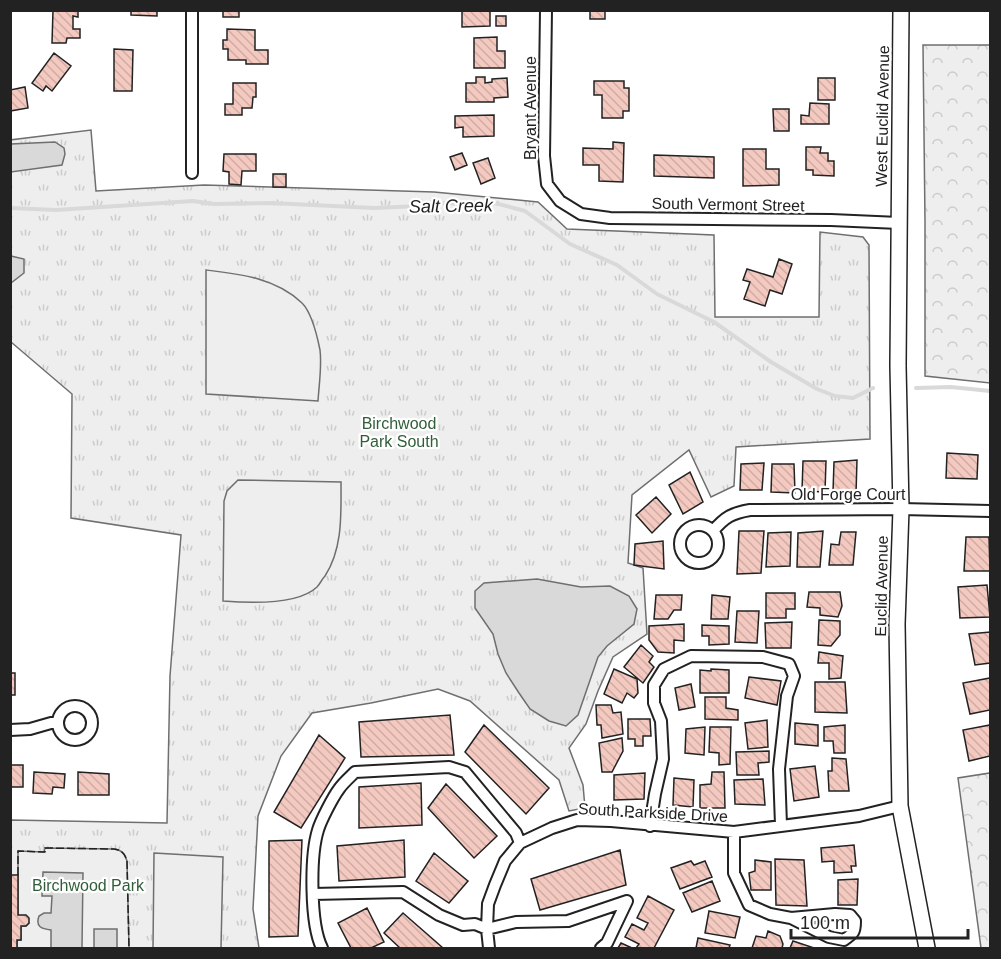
<svg xmlns="http://www.w3.org/2000/svg" width="1001" height="959" font-family="Helvetica,sans-serif">
<style>
.forest{fill:url(#forest-crowns);stroke:#6f6f6f;stroke-width:1.5}
.park{fill:url(#park-tufts);stroke:#6f6f6f;stroke-width:1.5}
.garden{fill:#eee;stroke:#6f6f6f;stroke-width:1.5}
.parking{fill:#ededed;stroke:#6f6f6f;stroke-width:1.5}
.water{fill:#d9d9d9;stroke:#6f6f6f;stroke-width:1.5}
.lines{fill:none;stroke-linecap:round;stroke-linejoin:round}
.stream{stroke:#d9d9d9;stroke-width:4}
.building{fill:url(#building-back-hatch);stroke:#222;stroke-width:1.5}
.minor-casing{stroke:#222;stroke-width:14}
.secondary-casing{stroke:#222;stroke-width:18}
.minor{stroke:#fff;stroke-width:10}
.secondary{stroke:#fff;stroke-width:15}
.fence{stroke:#222;stroke-width:1.5;stroke-dasharray:8 3;stroke-linecap:butt}
.labels{text-anchor:middle;stroke-width:4.5;stroke-linejoin:round;paint-order:stroke}
.street-label{font-size:16px;fill:#222;stroke:#fff}
.park-label{font-size:16px;fill:#2f5e38;stroke:#fff}
.water-label{font-size:18px;font-style:italic;fill:#222;stroke:#fff}
</style>
<defs>
<pattern id="forest-crowns" width="20" height="18" patternUnits="userSpaceOnUse" patternTransform="scale(1.5)"><rect width="20" height="18" fill="#eee"/><path d="M2 6a3 3 0 1 1 6 0M12 15a3 3 0 1 1 6 0" fill="none" stroke="#ccc"/></pattern>
<pattern id="park-tufts" width="24" height="20" patternUnits="userSpaceOnUse" patternTransform="scale(1.5)"><rect width="24" height="20" fill="#eee"/><path d="M3 7l-1-3M5 7V3M7 7l1-3M15 17l-1-3M17 17v-4M19 17l1-3" fill="none" stroke="#ccc"/></pattern>
<pattern id="building-back-hatch" width="6" height="6" patternUnits="userSpaceOnUse" patternTransform="scale(1.5)"><rect width="6" height="6" fill="#f3c9c0"/><path d="M-1 5l2 2M0 0l6 6M5-1l2 2" fill="none" stroke="#d0aca5"/></pattern>
</defs>
<rect width="100%" height="100%" fill="#fff"/>
<path class="forest" d="M923,45H990V383L925,376V221Z
M990,773V948H981L958,778Z"/>
<path class="park" d="M91,130L96,191L204,185L434,192L538,202L567,229L714,235L715,317H819L820,232L863,237L869,245L870,439L736,447L734,486L711,497L689,450L632,495L628,563L643,568L647,634L613,657L598,691L586,724L569,748L583,785L585,808L569,811L559,780L470,701L438,689L371,703L312,713L281,756L258,816L253,909L259,948H11V820L167,823L170,676L181,535L71,518L72,394L11,342L10,140Z"/>
<path class="garden" d="M206,270C240,274 276,278 302,303C312,313 317,335 320,350C322,366 319,385 318,401L206,394Z
M238,480L341,482C341,514 343,548 325,576C322,579 320,584 317,587C298,605 248,603 223,601L224,501L227,491Z
M45,848L114,849C122,850 125,854 127,861L129,948H17V940H21V926H26L29,923L18,915V851L44,852Z"/>
<path class="parking" d="M154,853L223,857L221,948H153Z"/>
<path class="water" d="M55,142L64,148L65,154L62,165L11,172V144Z
M11,256L24,259V273L11,283Z
M537,579L581,587L610,586L629,596L637,609L634,624L607,646L598,657L578,715L566,726L549,721L530,709L519,693L506,673L498,654L493,634L475,608V591L484,583Z
M43,872L83,873L82,948H51V930C42,929 35,927 39,916L44,913H51L52,896H42Z
M94,929H117V948H94Z"/>
<g class="lines">
<path class="stream" d="M10,208L56,210L193,201L214,204L271,203L374,208L419,206L439,203H495L525,211L570,244L617,265L657,294L714,322L771,362L817,389L835,396L853,398L873,388
M916,388L951,387L990,391"/>
</g>
<path class="building" d="M53,10H78V17L73,16V29H80V38H67L66,43H52Z
M131,10H157V16L131,15Z
M223,10H239V17H223Z
M462,10H490V26L462,27Z
M590,10H605V19H590Z
M496,16H506V26H496Z
M227,29L255,30V50H268V64H246V60H228V49H223V40H227Z
M497,37V51H505V68H474V38Z
M114,49L133,50L132,91H114Z
M54,53L71,66L52,91L46,86L43,91L32,83Z
M476,77H485V83L492,82V79L507,78L508,97L494,98V102H466V83H476Z
M818,78H835V100H818Z
M594,81H624V88H629V111H623V118H602V95H594Z
M233,83H256V97H253L252,108H242V115H225V104H233Z
M25,87L28,108L10,111V90Z
M810,103L829,104V124H801V115L809,116Z
M773,109H789V131H774Z
M494,115V136L463,137V127L455,128V116Z
M613,142L624,143L623,182L599,181V165H583V148L613,149Z
M806,147H821L820,153H828V161H834V176L813,175V170H806Z
M743,149H766V169H779V185L743,186Z
M462,153L467,165L455,170L450,157Z
M224,154H256V171H242L241,185L229,184V172L223,171Z
M654,155L714,157V178L654,176Z
M488,158L495,178L481,184L473,163Z
M273,174H286V187H273Z
M779,259L792,264L782,294L770,290L765,306L744,299L750,282L743,280L747,269L773,277Z
M947,453L978,455L977,479L946,478Z
M857,460L856,494L833,492L834,462Z
M803,461H826L825,492L802,491Z
M764,463L762,490H740L741,464Z
M772,464H794L795,493L771,492Z
M690,472L703,502L683,514L669,485Z
M656,497L671,514L652,533L636,515Z
M739,531H764L761,573L737,574Z
M823,531L820,567H797L798,533Z
M791,532L790,566L766,567L768,533Z
M841,532H856L853,565H829L831,544L839,545Z
M966,537H989L990,571H964Z
M663,541L664,569L634,565L635,544Z
M987,585L990,617L960,618L958,587Z
M809,592H840L842,606L838,617L820,615V608L807,607Z
M766,593H795V609H786V618H766Z
M656,595H682L681,610H674L668,619H654Z
M712,595L730,597L728,619H711Z
M737,611H759L757,643L735,642Z
M819,620L840,621V635L831,646L818,645Z
M792,622L791,648H766L765,623Z
M684,624V641L674,640V653L658,652L649,640V626Z
M702,625L729,626V644L709,645V636H702Z
M990,632V663L975,665L969,634Z
M641,645L653,656L649,662L654,667L643,683L624,667Z
M819,652L843,656L841,678L829,679V663H818Z
M614,669L637,679L638,693L634,698L627,693L622,703L604,694Z
M711,669L729,670V693H700V670L711,671Z
M10,673H15V695H10Z
M749,677L781,681L777,705L745,698Z
M990,678V710L970,714L963,683Z
M815,682H845L847,713L815,712Z
M691,684L695,707L679,710L675,688Z
M705,697H726V708L738,710V720L705,719Z
M596,705H611L613,713L621,712L623,734L602,738L601,725H597Z
M450,715L454,755L361,757L359,722Z
M628,719H650L651,736H643V746H635V739H628Z
M767,720L768,747L748,749L745,723Z
M795,723L818,725V746L795,744Z
M484,725L549,788L526,814L465,752Z
M845,725V753H834L833,741H824V727Z
M990,725V756L969,761L963,730Z
M705,727L704,755L685,753L686,729Z
M710,727H731L730,764L719,765V753L709,752Z
M319,735L345,758L301,828L274,812Z
M622,738L623,751L612,772H602L599,743Z
M769,751V762L758,763L759,775H737L736,752Z
M832,758L846,759L849,791H829L828,771H832Z
M10,765H23V787H10Z
M815,766L819,797L794,801L790,769Z
M34,772L65,774L64,788L53,787L52,794L33,793Z
M78,772L109,774V795H78Z
M712,772H724L725,808H700V785L711,784Z
M645,773L644,799L614,800V775Z
M674,778L694,780L693,807L673,805Z
M763,779L765,805L735,804L734,780Z
M421,783L422,825L359,828V787Z
M446,784L497,836L474,858L428,808Z
M302,840L298,936L269,937V841Z
M404,840L405,877L339,881L337,846Z
M854,845L856,866H851L852,872L834,873V861L822,862L821,848Z
M620,850L626,885L540,910L531,879Z
M434,853L468,881L449,903L416,881Z
M775,859L804,860L807,906L776,905Z
M755,860L771,862V890H751L749,873L755,871Z
M691,861L694,865L705,861L712,877L680,889L671,868Z
M10,875H18V915H26L29,918V923L26,926H21V940H17V948H10Z
M858,879L857,905H838V880Z
M712,881L720,901L692,912L683,893Z
M648,896L674,910L654,948H636L639,944L625,937L632,924L644,930L648,923L637,918Z
M367,908L384,942L371,948H351L338,923Z
M709,911L740,917L735,938L705,933Z
M403,913L443,948H400L384,933Z
M768,931L780,936L783,944L782,948H752L756,936L766,938Z
M698,938L730,945L729,948H696Z
M793,941L814,948H790Z
M621,943L632,948H618Z"/>
<g class="lines">
<g class="minor-casing">
<path id="minor" d="M192,10V173
M546,10L544,156L547,184L560,201L581,214L610,218L831,220L899,223
M680 544a19 19 0 1 1 38 0a19 19 0 1 1-38 0Z
M713,531C725,517 732,513 750,510L901,509L990,511
M58 723a17 17 0 1 1 34 0a17 17 0 1 1-34 0Z
M10,730L30,729L58,721
M650,826L655,794L663,759L661,721L654,703V685L664,669L691,656L763,657L789,664L794,676L787,696L779,769L781,825
M734,832V873L749,905L770,914L791,918L835,914L850,915L855,921C855,932 854,933 844,940L829,937L791,918
M313,894L403,892L439,915L463,925L475,924L487,929L516,922L568,921L627,901L607,943L601,948
M322,948C310,924 310,856 318,830C321,820 333,797 339,789C343,783 350,777 355,772L449,767L465,772L516,833L520,843
M489,948L487,929L488,904L495,885L505,861L520,843L552,828L577,820L611,821L734,832L859,816L900,806"/>
</g>
<g class="secondary-casing">
<path id="secondary" d="M901,10L898,366L901,509L897,624L900,806L927,948"/>
</g>
<use href="#minor" class="minor"/>
<use href="#secondary" class="secondary"/>
<path class="fence" d="M18,875V851L45,852V848L114,849C122,850 125,854 127,861L129,948"/>
</g>
<g class="labels">
<g class="street-label">
<text transform="translate(530 108) rotate(-90)" y="6">Bryant Avenue</text>
<text transform="translate(882 116) rotate(-89)" y="6">West Euclid Avenue</text>
<text transform="translate(728 204) rotate(1)" y="6">South Vermont Street</text>
<text x="848" y="500">Old Forge Court</text>
<text transform="translate(881 586) rotate(-89)" y="6">Euclid Avenue</text>
<text transform="translate(653 812) rotate(3)" y="6">South Parkside Drive</text>
</g>
<g class="park-label">
<text x="399" y="429">Birchwood<tspan x="399" dy="18">Park South</tspan></text>
<text x="88" y="891">Birchwood Park</text>
</g>
<g class="water-label">
<text transform="translate(451 206) rotate(-1)" y="6">Salt Creek</text>
</g>
</g>
<rect width="1001" height="959" fill="none" stroke="#222222" stroke-width="24"/>
<path d="M791 929v9h177v-9" fill="none" stroke="#222222" stroke-width="3"/>
<text x="800" y="929" font-size="18" fill="#222222" stroke="#ffffff" stroke-width="4.5" paint-order="stroke">100 m</text>
</svg>
